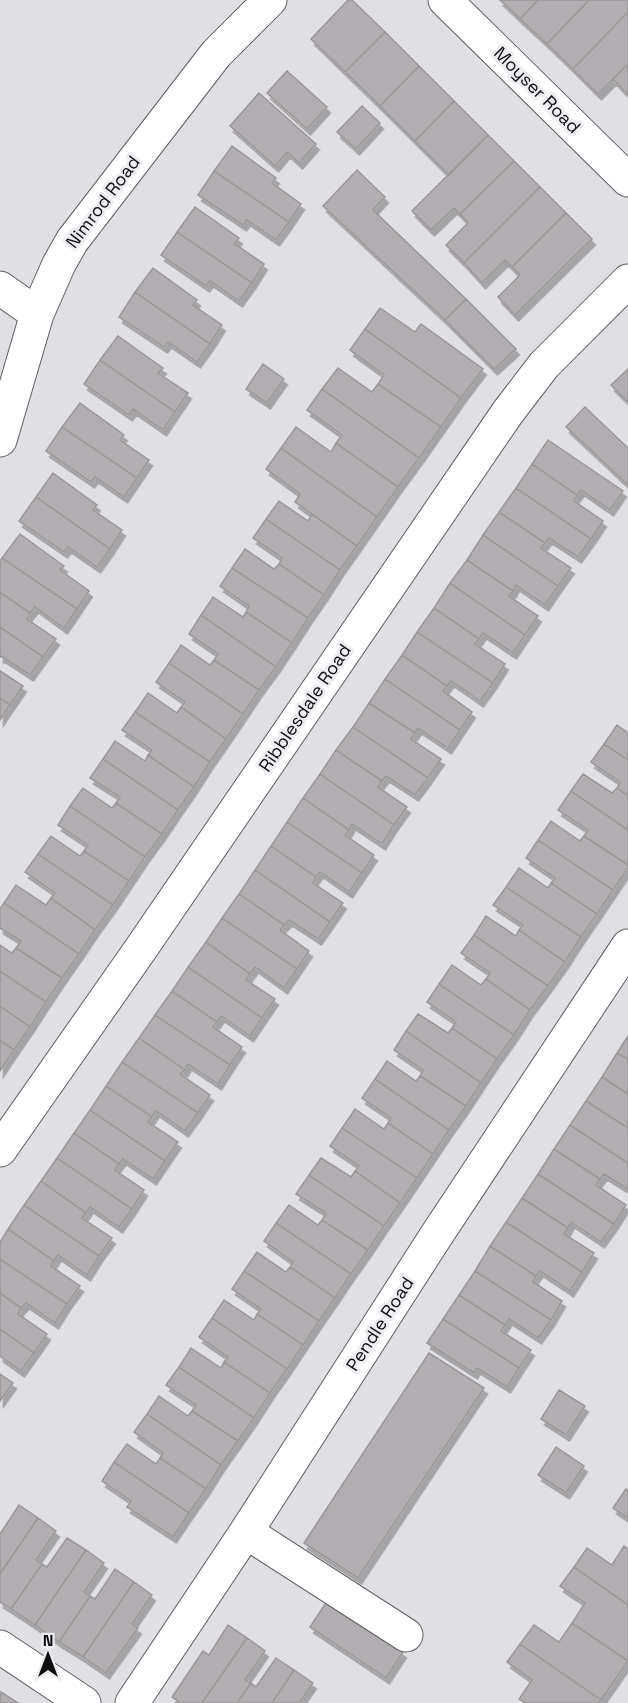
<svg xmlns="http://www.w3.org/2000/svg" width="628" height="1703" font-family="'Space Grotesk',sans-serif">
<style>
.building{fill:#b1adb0;stroke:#9b9799;stroke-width:1.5;filter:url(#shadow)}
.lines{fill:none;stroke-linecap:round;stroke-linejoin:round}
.minor-casing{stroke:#5e5e62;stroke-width:35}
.minor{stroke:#fff;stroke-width:33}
.labels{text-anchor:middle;stroke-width:6;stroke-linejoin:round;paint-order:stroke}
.street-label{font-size:18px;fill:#0f0f10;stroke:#edeef2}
</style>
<defs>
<filter id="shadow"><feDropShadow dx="3.5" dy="6" stdDeviation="0" flood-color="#0004"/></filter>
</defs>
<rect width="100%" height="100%" fill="#e0e0e4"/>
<path class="building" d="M348,0H352L385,32L345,72L311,39Z
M500,0H538L520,19Z
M538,0H589L547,44L520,19Z
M589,0H628V12L573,69L547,44Z
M628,12V64L598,94L573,69Z
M385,32L419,66L380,106L345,72Z
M628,64V95L613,79Z
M419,66L454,101L415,141L380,106Z
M287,71L327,107L307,129L267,93Z
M259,93L316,144L299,163L287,152L275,166L230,126Z
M454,101L488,135L449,175L415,141Z
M362,106L380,123L356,149L337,132Z
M488,135L514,161L460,214L454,208L431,230L412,211Z
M232,146L276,178L272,183L301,204L289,222L214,171Z
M514,161L540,187L464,263L446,245L468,223L460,214Z
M357,170L385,197L373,210L466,299L445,320L323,206Z
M214,171L289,222L276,240L247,220L243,225L198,195Z
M540,187L566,213L512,267L505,260L482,283L464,263Z
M195,207L239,238L235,244L264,264L252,283L177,232Z
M566,213L592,239L515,315L498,297L520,275L512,267Z
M177,232L252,283L239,301L210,281L206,286L161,255Z
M153,268L197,300L193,305L222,325L210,344L135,292Z
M135,292L210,344L197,362L168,342L164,347L119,317Z
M466,299L516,349L494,369L445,320Z
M380,308L415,332L421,324L483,369L461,398L365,329Z
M365,329L461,398L441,427L378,384L384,375L350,350Z
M118,336L163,368L158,373L188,393L175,412L100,360Z
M100,360L175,412L163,430L133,409L129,415L84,384Z
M263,364L284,379L267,403L246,389Z
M338,368L372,392L378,384L441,427L419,458L322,389Z
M628,369V400L627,401L611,385Z
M322,389L419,458L398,487L336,443L342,435L307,410Z
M80,403L124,435L120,440L149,460L137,478L62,427Z
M585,407L628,448V485L566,427Z
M62,427L137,478L124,497L95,477L91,482L46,451Z
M296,427L331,452L336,443L398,487L377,517L281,448Z
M548,440L623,491L610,510L581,490L577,495L532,464Z
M281,448L377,517L357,546L295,502L300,494L266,469Z
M532,464L577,495L574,501L603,521L591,539L516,488Z
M53,473L97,505L93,510L122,530L110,549L36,497Z
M516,488L591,539L578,557L549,538L545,543L499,512Z
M36,497L110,549L97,567L68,547L64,552L19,521Z
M279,501L308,521L312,514L357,546L340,570L266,519Z
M499,512L545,543L541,548L571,568L558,586L483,535Z
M266,519L340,570L324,595L279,564L282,558L253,538Z
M20,534L64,566L60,570L89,591L77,609L2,558Z
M483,535L558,586L545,605L516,585L513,591L467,560Z
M245,549L274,569L279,564L324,595L308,618L232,568Z
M2,558L77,609L64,628L35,607L30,613L0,592V561Z
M467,560L513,591L509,596L538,616L525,635L450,583Z
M232,568L308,618L292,643L246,612L249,606L220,586Z
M450,583L525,635L513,653L483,633L479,639L434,608Z
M0,592L30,613L27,619L56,639L43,657L0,627Z
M213,597L243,617L246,612L292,643L276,667L201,615Z
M434,608L479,639L475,644L505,664L493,683L417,632Z
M201,615L276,667L259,690L214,660L218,654L189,634Z
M0,627L43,657L30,675L1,656L0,657Z
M417,632L493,683L480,701L451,681L447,686L402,655Z
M181,645L210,665L214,660L259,690L243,714L169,663Z
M402,655L447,686L443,691L472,712L460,730L385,679Z
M169,663L243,714L226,739L181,707L185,702L156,682Z
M0,671L23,686L10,705L0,698Z
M385,679L460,730L448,748L418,728L415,733L369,703Z
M148,693L177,713L181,707L226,739L210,762L135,712Z
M0,698L10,705L0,720Z
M369,703L415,733L411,739L441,759L428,778L353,727Z
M135,712L210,762L194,787L148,755L152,750L122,730Z
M617,725L628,733V760L604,744Z
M353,727L428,778L415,795L386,776L382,781L336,750Z
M115,741L145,761L148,755L194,787L178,810L103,759Z
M604,744L628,760V796L617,788L620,782L591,762Z
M336,750L382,781L378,787L407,807L394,825L320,774Z
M103,759L178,810L162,834L116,803L120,797L90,778Z
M320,774L394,825L382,844L352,824L349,830L303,798Z
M583,774L612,793L617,788L628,796V830L571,791Z
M83,788L112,808L116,803L162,834L145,857L70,806Z
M571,791L628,830V865L584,836L588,830L558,810Z
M303,798L349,830L345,835L374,855L362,873L287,822Z
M70,806L145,857L129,881L84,851L88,845L58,825Z
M551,821L580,841L584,836L628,865V868L613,890L538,840Z
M287,822L362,873L349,892L320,872L316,877L271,846Z
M51,836L80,856L84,851L129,881L113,905L38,854Z
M538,840L613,890L597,914L551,883L555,878L526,858Z
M271,846L316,877L313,883L343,903L330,922L255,870Z
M38,854L113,905L95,930L51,898L55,893L25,872Z
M519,868L548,888L551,883L597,914L581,937L506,887Z
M255,870L330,922L318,939L289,920L284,925L239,894Z
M16,885L46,905L51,898L95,930L79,954L4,903Z
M506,887L581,937L565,962L519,930L523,925L493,905Z
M239,894L284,925L280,930L309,951L297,969L222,918Z
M4,903L79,954L62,978L16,948L21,941L0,928V909Z
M486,916L516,936L519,930L565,962L548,986L474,935Z
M222,918L297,969L284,988L255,967L250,974L206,942Z
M474,935L548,986L530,1010L486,979L490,973L461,953Z
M206,942L250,974L246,980L275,999L262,1018L188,967Z
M0,945L12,953L16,948L62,978L46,1002L0,971Z
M452,965L481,985L486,979L530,1010L514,1035L439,984Z
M188,967L262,1018L250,1036L221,1016L217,1022L172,991Z
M0,971L46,1002L30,1027L0,1006Z
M439,984L514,1035L497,1059L452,1028L456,1022L427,1002Z
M172,991L217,1022L213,1027L242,1047L230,1065L155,1015Z
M0,1006L30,1027L14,1050L0,1040Z
M418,1014L448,1033L452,1028L497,1059L481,1083L406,1031Z
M155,1015L230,1065L218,1084L188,1064L185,1070L139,1038Z
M406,1031L481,1083L466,1106L420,1076L423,1070L394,1050Z
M628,1036V1059L617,1053Z
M139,1038L185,1070L180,1074L210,1095L198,1113L122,1062Z
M0,1040L14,1050L0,1071Z
M617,1053L628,1059V1094L602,1077Z
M387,1061L416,1081L420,1076L466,1106L449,1130L375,1079Z
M122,1062L198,1113L185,1131L156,1111L152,1117L106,1086Z
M602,1077L628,1094V1128L586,1101Z
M375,1079L449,1130L433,1154L388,1123L391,1118L362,1098Z
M106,1086L152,1117L148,1122L178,1142L165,1161L90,1110Z
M586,1101L628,1128V1163L570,1125Z
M355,1109L384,1129L388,1123L433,1154L417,1178L342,1128Z
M90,1110L165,1161L153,1179L123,1159L119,1164L74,1133Z
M570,1125L628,1163V1189L604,1174L600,1179L554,1149Z
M342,1128L417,1178L400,1203L355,1171L359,1166L330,1146Z
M74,1133L119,1164L115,1170L144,1190L132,1209L57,1158Z
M554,1149L600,1179L596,1185L626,1205L614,1224L538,1174Z
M57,1158L132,1209L119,1227L90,1207L86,1213L41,1181Z
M321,1158L351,1177L355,1171L400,1203L384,1226L309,1175Z
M538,1174L614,1224L601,1242L571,1222L568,1228L522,1198Z
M309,1175L384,1226L368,1250L322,1220L326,1213L296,1194Z
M41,1181L86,1213L82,1218L112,1238L99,1256L24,1205Z
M522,1198L568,1228L564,1234L594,1253L582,1272L506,1222Z
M24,1205L99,1256L87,1275L58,1255L54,1261L8,1229Z
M289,1205L318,1225L322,1220L368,1250L351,1274L276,1223Z
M506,1222L582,1272L570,1291L540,1271L536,1276L490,1246Z
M276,1223L351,1274L335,1298L290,1267L293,1262L264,1241Z
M8,1229L54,1261L51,1266L80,1286L67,1304L0,1259V1242Z
M490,1246L536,1276L533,1282L562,1301L551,1320L475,1271Z
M257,1252L286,1272L290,1267L335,1298L319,1321L244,1271Z
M0,1259L67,1304L55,1323L26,1303L21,1308L0,1293Z
M244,1271L319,1321L303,1345L257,1314L261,1309L232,1289Z
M475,1271L551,1320L538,1338L509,1319L505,1325L459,1295Z
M0,1293L21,1308L18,1314L47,1334L34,1353L0,1329Z
M459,1295L505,1325L501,1331L531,1350L519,1368L443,1319Z
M224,1300L254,1320L257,1314L303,1345L287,1369L212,1318Z
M212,1318L287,1369L270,1393L224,1362L228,1357L199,1337Z
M443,1319L519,1368L507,1387L477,1368L474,1373L427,1343Z
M0,1329L34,1353L21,1371L0,1356Z
M191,1348L221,1368L224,1362L270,1393L254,1418L179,1367Z
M429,1353L484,1388L358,1578L304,1543Z
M179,1367L254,1418L238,1441L192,1411L196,1405L166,1385Z
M0,1374L13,1383L0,1401Z
M559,1390L585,1406L566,1435L541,1419Z
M159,1396L188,1416L192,1411L238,1441L221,1465L147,1414Z
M147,1414L221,1465L206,1489L160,1458L163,1453L134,1432Z
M127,1444L156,1464L160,1458L206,1489L189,1513L114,1462Z
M556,1447L584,1466L566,1493L538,1475Z
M114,1462L189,1513L173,1537L127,1507L131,1501L102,1481Z
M626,1489L628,1491V1518L613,1508Z
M19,1505L38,1518L0,1574V1534Z
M38,1518L56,1531L36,1560L42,1564L11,1609L0,1602V1574Z
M67,1538L86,1550L35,1625L11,1609L42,1564L47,1567Z
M624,1546L628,1549V1605L574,1567L587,1548L612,1565Z
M86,1550L104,1563L84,1592L90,1596L59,1642L35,1625Z
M574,1567L628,1605V1661L572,1623L585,1603L560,1586Z
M115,1569L134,1582L83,1657L59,1642L90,1596L95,1599Z
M134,1582L152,1595L132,1624L138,1628L106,1673L83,1657Z
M327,1601L403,1652L386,1678L310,1627Z
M572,1623L628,1661L601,1700L520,1644L534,1625L559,1642Z
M228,1625L247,1638L202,1703H181L172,1697L203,1651L209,1655Z
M247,1638L265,1651L245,1680L251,1683L237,1703H202Z
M520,1644L601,1700L598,1703H525L519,1699L532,1680L507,1662Z
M276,1658L294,1670L272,1703H237L251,1683L256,1687Z
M294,1670L313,1683L299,1703H272Z
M1,1692L18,1703H0Z"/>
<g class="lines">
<g class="minor-casing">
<path id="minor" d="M445,0L628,180
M0,288L37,314
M0,440L37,314L59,264L72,241L216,54L270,0
M0,1150L140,950L508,412L544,365L628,281
M246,1532L406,1635
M0,1647L84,1703
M132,1703L246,1532L436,1236L628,946"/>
</g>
<use href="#minor" class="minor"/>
</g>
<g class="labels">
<g class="street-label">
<text transform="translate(537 90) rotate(45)" y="6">Moyser Road</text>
<text transform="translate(103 202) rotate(-53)" y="6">Nimrod Road</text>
<text transform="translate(305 708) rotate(-56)" y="6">Ribblesdale Road</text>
<text transform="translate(380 1324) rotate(-57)" y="6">Pendle Road</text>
</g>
</g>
<g transform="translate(48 1655)" stroke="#edeef2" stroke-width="4.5" paint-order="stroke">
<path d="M0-4.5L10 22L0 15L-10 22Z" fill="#0f0f10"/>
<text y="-9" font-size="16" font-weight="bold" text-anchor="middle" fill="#0f0f10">N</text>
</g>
</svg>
